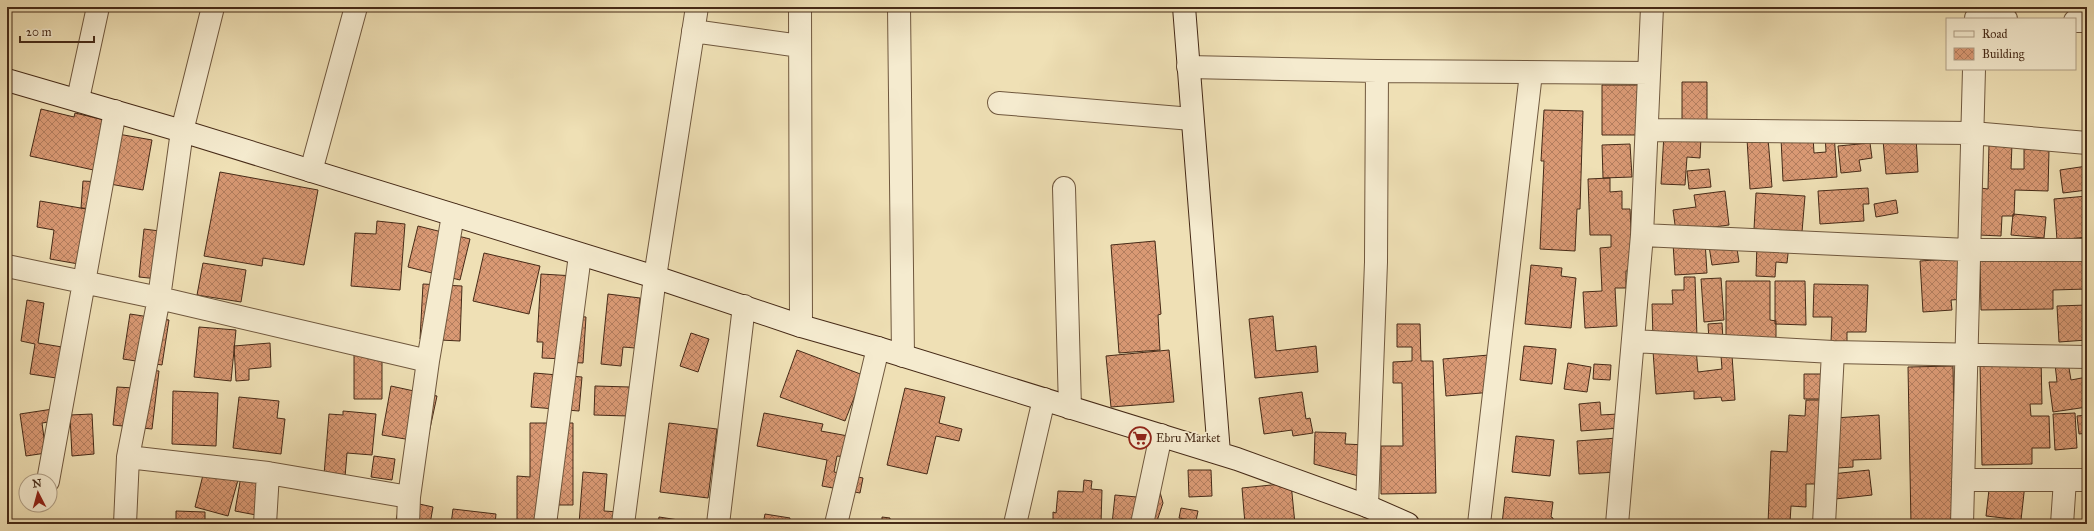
<svg xmlns="http://www.w3.org/2000/svg" width="2094" height="531" font-family="'IM FELL Great Primer',serif">
<style>
.building{fill:url(#building-cross-hatch);stroke:#462a17}
.lines{fill:none;stroke-linecap:round;stroke-linejoin:round}
.minor-casing{stroke:#70583e;stroke-width:24}
.secondary-casing{stroke:#462a17;stroke-width:24}
.minor{stroke:#f5ebcf;stroke-width:22}
.secondary{stroke:#f5ebcf;stroke-width:22}
.labels{text-anchor:middle;stroke-width:3.5;stroke-linejoin:round;paint-order:stroke}
.poi-label{font-size:12px;fill:#462a17;stroke:#f5ebcf;text-anchor:start}
</style>
<defs>
<pattern id="building-cross-hatch" width="8" height="8" patternUnits="userSpaceOnUse"><rect width="8" height="8" fill="#d99974"/><path d="M0 0l8 8M0 8l8-8" fill="none" stroke="#b27d5e"/></pattern>
</defs>
<rect width="100%" height="100%" fill="#efe0b5"/>
<filter id="stains"><feTurbulence type="fractalNoise" baseFrequency=".005" numOctaves="4"/><feColorMatrix values="0 0 0 0 .2 0 0 0 0 .09 0 0 0 0 .02 0 0 0 .5 -.17"/></filter>
<radialGradient id="worn" r=".72"><stop offset=".6" stop-color="#630" stop-opacity="0"/><stop offset="1" stop-color="#630" stop-opacity=".3"/></radialGradient>
<path class="building" d="M1682,82H1707V124L1682,125Z
M1602,85H1641V135H1602Z
M41,109L74,117L75,113L109,121L98,171L30,156Z
M1544,110L1583,111L1580,209H1577L1575,251L1540,249L1544,161H1541Z
M1834,133L1837,177L1783,181L1781,138L1813,136L1814,153L1826,152L1825,134Z
M118,134L152,140L143,190L110,184Z
M1664,134L1701,137L1700,158L1687,157L1685,185L1661,184Z
M1916,137L1918,172L1886,174L1883,140Z
M1768,138L1772,187L1750,189L1747,139Z
M1870,143L1872,158L1859,160L1861,171L1841,173L1838,146Z
M1989,143L2012,144L2011,169H2024V149L2049,150L2048,191L2015,190L2014,216H2002L2001,236L1979,235L1980,188L1988,189Z
M1630,144L1632,177L1603,178L1602,145Z
M2087,166V190L2063,193L2060,170Z
M1709,169L1711,187L1689,189L1687,171Z
M220,172L318,190L304,265L263,258L262,266L204,256Z
M1610,178V192L1622,191V209H1630L1633,270L1626,271V288H1615L1617,326L1585,328L1583,292L1602,291L1600,248L1611,247V235H1590L1588,179Z
M83,181L102,182L99,209L81,208Z
M1868,188L1869,204H1863L1864,221L1820,224L1818,191Z
M1725,191L1729,225L1676,232L1673,210L1696,207L1694,195Z
M1756,193L1805,196L1802,232L1754,229Z
M2087,196V237L2057,240L2054,199Z
M1896,200L1898,213L1876,217L1874,204Z
M40,201L98,211L90,266L50,259L54,230L37,227Z
M2013,214L2046,217L2044,238L2011,235Z
M377,221L405,224L400,290L351,286L355,233L376,234Z
M418,226L470,239L460,280L408,267Z
M144,229L175,233L159,279L139,277Z
M1155,241L1161,314L1158,315L1160,350L1119,353L1111,245Z
M1705,241L1707,273L1675,275L1673,243Z
M1736,242L1739,262L1712,265L1709,246Z
M1757,243L1789,245L1787,263L1776,262L1775,277L1756,276Z
M484,253L540,266L529,314L473,301Z
M2087,254V289L2053,290V309L1981,310L1980,256Z
M1964,258L1966,299L1951,300L1952,310L1923,312L1920,261Z
M203,263L246,270L241,302L197,295Z
M1531,265L1562,268L1561,276L1576,278L1571,328L1525,324Z
M541,274L575,276L573,316L586,317L583,363L565,362V359L542,358L543,342H537Z
M1684,277H1695L1697,337L1653,338L1652,304H1673L1672,290H1684Z
M1721,278L1724,320L1704,322L1701,279Z
M1726,281H1770V320L1776,321V341L1726,340Z
M1775,281H1805L1806,325L1775,324Z
M423,284L462,286L460,341L420,339Z
M1814,284L1868,285L1866,332H1847V342H1831L1832,317H1813Z
M608,294L640,298L635,348L623,347L621,366L601,364Z
M27,300L44,303L38,343L68,348L63,379L30,374L35,344L21,341Z
M2087,305V340L2059,342L2057,306Z
M130,314L169,320L162,365L123,359Z
M1273,316L1276,351L1316,346L1318,372L1255,378L1249,319Z
M1722,323L1723,340L1709,341L1708,324Z
M1397,324H1420L1421,361H1433L1436,493L1381,494V446H1403L1402,383H1393V362L1412,361V347H1397Z
M199,327L236,330L231,381L194,377Z
M691,333L709,339L698,372L680,366Z
M270,343L271,367L249,369V380L236,381L234,346Z
M1524,346L1556,349L1552,384L1520,380Z
M354,348H382V399H354Z
M1696,348L1698,372L1722,369L1721,356L1732,355L1735,400L1722,401L1721,397L1694,399V391L1656,394L1653,351Z
M797,350L863,375L845,421L780,397Z
M1169,350L1174,402L1111,407L1106,356Z
M1489,355L1493,392L1446,396L1443,359Z
M2041,358L2042,404H2030L2031,416H2049L2050,448H2032V464L1982,465L1980,364Z
M2068,362L2071,380L2087,377V407L2053,412L2049,382H2057L2055,364Z
M1568,363L1591,367L1587,392L1564,389Z
M1594,364L1611,365L1610,380L1593,379Z
M1953,366L1956,524H1911L1908,367Z
M136,369L159,371L152,429L113,425L117,387L134,388Z
M534,373L582,377L579,411L531,407Z
M1804,374H1828V399H1804Z
M391,386L437,396L429,433L411,440L382,435Z
M595,386L630,387L628,416L594,415Z
M905,388L945,397L939,423L962,429L959,441L936,436L927,474L887,465Z
M173,391L218,393L216,446L172,444Z
M1302,392L1306,419L1310,418L1313,433L1293,436L1292,430L1264,434L1259,398Z
M239,397L279,401L277,418L285,419L281,454L233,448Z
M1806,400H1822L1819,484H1806V507L1791,506L1790,522L1804,524H1768L1771,451L1787,452L1789,415L1805,416Z
M1600,402L1601,415L1618,414L1620,428L1581,431L1579,404Z
M53,409L55,421L42,423L46,453L26,456L20,414Z
M343,411L376,414L372,455L347,453L345,477L324,475L329,414L343,415Z
M764,413L823,424L821,431L848,436L844,457L837,456L834,472L863,478L860,493L822,486L827,460L757,446Z
M2075,413L2077,448L2055,450L2053,414Z
M92,414L94,454L72,456L70,415Z
M1879,415L1881,459L1853,460V467L1837,468L1835,418Z
M2087,415V433L2079,434L2077,416Z
M530,423H573V505H557V520H517V476L530,477Z
M669,423L717,429L708,498L660,492Z
M1315,432L1346,433L1345,444L1367,445L1366,478L1314,464Z
M1516,436L1554,440L1550,476L1512,472Z
M1617,438L1619,472L1579,474L1577,441Z
M374,456L395,459L392,480L371,477Z
M1188,470H1211L1212,496L1189,497Z
M1869,470L1872,495L1835,499L1832,474Z
M204,471L238,480L228,516L195,507Z
M583,472L607,474L604,511L619,512L618,524H579Z
M241,476L278,483L272,518L235,511Z
M1084,480L1092,481L1091,489L1102,490L1101,524H1053V512L1056,513L1058,491L1083,492Z
M1990,481L2025,484L2021,520L1986,516Z
M1291,483L1295,524H1245L1242,488Z
M1158,485L1163,503L1156,524H1112L1115,495L1137,497Z
M1505,497L1553,502L1551,517L1553,518V524H1502Z
M401,500L433,507L430,524H395Z
M1181,508L1198,511L1196,521L1179,518Z
M453,509L496,514L495,524H451Z
M176,511L205,512V524H176Z
M765,514L790,518L789,524H763Z
M659,517L705,524H658Z
M882,517L890,518V524H882Z
M1884,520V524H1863V522Z"/>
<g class="lines">
<g class="minor-casing">
<path id="minor" d="M800,7L801,326
M899,7L903,356
M1976,18L2006,19
M2075,21H2087
M693,31L800,46
M1188,67L1377,71L1649,73
M78,99L98,7
M999,103L1192,119
M1648,130L1972,133L2087,143
M311,171L356,7
M1064,188L1070,408
M1642,235L1968,250H2087
M7,266L159,298L428,361
M1633,341L1833,352L2087,357
M128,457L268,473L409,497
M1963,480H2087
M48,481L115,111
M1367,506L1376,262L1377,71
M125,524L128,457L159,298L182,131L213,7
M265,524L268,473
M408,524L409,497L428,361L453,215
M545,524L580,255
M623,524L655,277L697,7
M718,524L744,306
M836,524L878,348
M1015,524L1044,399
M1142,524L1161,435
M1479,524L1531,73
M1617,524L1642,235L1652,7
M1824,524L1833,352
M1962,524L1974,69
M2062,524L2065,480"/>
</g>
<g class="secondary-casing">
<path id="secondary" d="M1184,7L1219,453
M7,80L182,131L655,277L801,326L878,348L1237,459L1367,506L1408,524"/>
</g>
<use href="#minor" class="minor"/>
<use href="#secondary" class="secondary"/>
</g>
<defs>
<g id="supermarket-ring" transform="scale(1.15)"><circle r="9.5" fill="#f5ebcf" stroke="#8f2418" stroke-width="1.5"/><path d="M-6-5.5h2.5l.6 2H6L4.5 2H-2.5L-4.4-4H-6ZM-1.5 3.2a1.3 1.3 0 1 0 .1 0ZM3 3.2a1.3 1.3 0 1 0 .1 0Z" fill="#8f2418"/></g>
</defs>
<g fill-rule="evenodd">
<use href="#supermarket-ring" x="1140" y="438"/>
</g>
<g class="labels">
<g class="poi-label">
<text x="1156" y="442">Ebru Market</text>
</g>
</g>
<rect width="2094" height="531" fill="none" stroke="#efe0b5" stroke-width="24"/>
<rect x="8" y="8" width="2078" height="515" fill="none" stroke="#462a17" stroke-width="2"/>
<rect x="12" y="12" width="2070" height="507" fill="none" stroke="#462a17"/>
<rect x="1946" y="18" width="130" height="52" fill="#f5ebcf" stroke="#af9e85"/>
<rect x="1954" y="31" width="20" height="6" fill="#f5ebcf" stroke="#af9e85"/>
<text x="1982" y="38" font-size="12" fill="#462a17">Road</text>
<rect x="1954" y="48" width="20" height="12" fill="url(#building-cross-hatch)" stroke="#af9e85"/>
<text x="1982" y="58" font-size="12" fill="#462a17">Building</text>
<g transform="translate(38 493) rotate(354)"><circle r="19" fill="#f5ebcf" stroke="#af9e85"/>
<path d="M0-3L7 15L0 10L-7 15Z" fill="#8f2418"/>
<text y="-6" font-size="11" font-weight="bold" text-anchor="middle" fill="#462a17">N</text>
</g>
<path d="M20 36v6h74v-6" fill="none" stroke="#462a17" stroke-width="2"/>
<text x="26" y="36" font-size="12" fill="#462a17" stroke="#f5ebcf" stroke-width="3" paint-order="stroke">20 m</text>
<rect width="100%" height="100%" filter="url(#stains)"/>
<rect width="100%" height="100%" fill="url(#worn)"/>
</svg>
